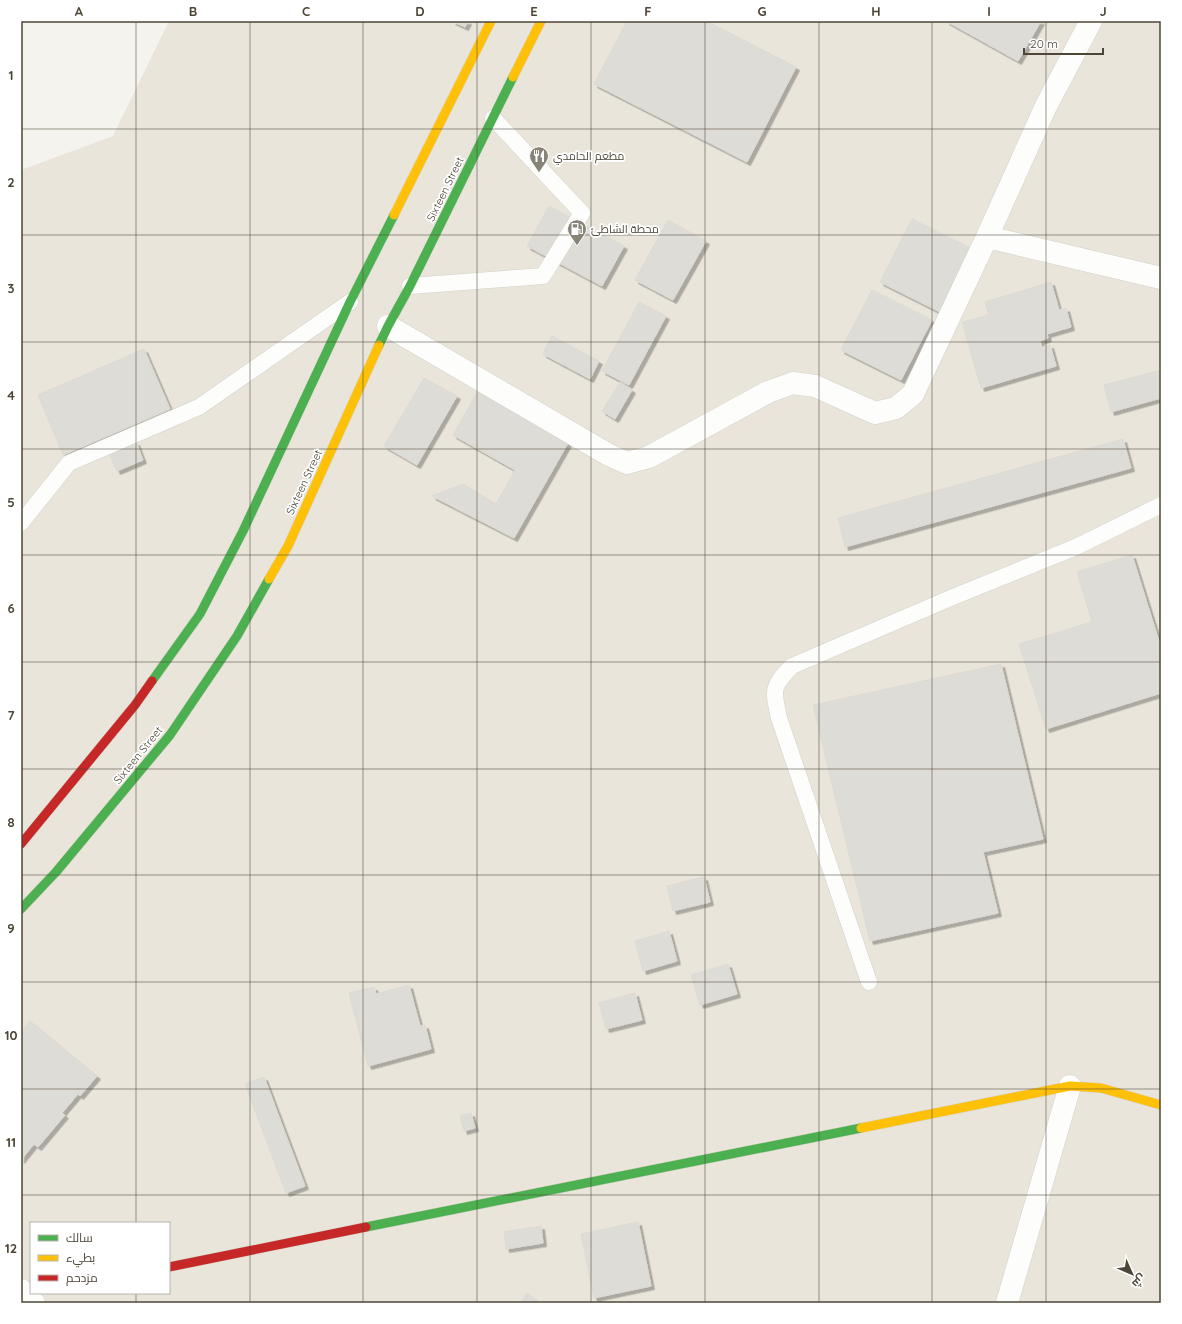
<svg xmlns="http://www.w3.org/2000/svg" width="1182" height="1324" font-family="Quicksand,Cairo,sans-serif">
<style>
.residential{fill:#e9e5db;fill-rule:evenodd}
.building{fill:#dedcd6;stroke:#dddad3;filter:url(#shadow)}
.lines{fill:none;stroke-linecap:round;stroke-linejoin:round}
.lane-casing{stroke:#d2d1cb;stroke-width:17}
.street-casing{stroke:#d2d1cb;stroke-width:23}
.fast-casing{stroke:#d4d1c4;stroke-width:10}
.slow-casing{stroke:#d4d1c4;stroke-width:10}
.jam-casing{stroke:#d4d1c4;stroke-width:10}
.lane{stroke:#fdfdfc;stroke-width:16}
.street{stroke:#fdfdfc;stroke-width:22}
.fast{stroke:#4caf50;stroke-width:9}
.slow{stroke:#ffc107;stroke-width:9}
.jam{stroke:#c62828;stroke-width:9}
.grid{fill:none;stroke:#4d4637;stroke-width:1;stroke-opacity:0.55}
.labels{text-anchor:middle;stroke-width:3.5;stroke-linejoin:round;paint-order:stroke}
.poi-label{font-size:11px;fill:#4d4637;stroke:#fff;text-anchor:start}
.street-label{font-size:11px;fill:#4d4637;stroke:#fff}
.neatline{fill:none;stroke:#4d4637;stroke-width:1.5}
.grid-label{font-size:13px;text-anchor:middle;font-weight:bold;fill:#4d4637}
</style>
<defs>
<filter id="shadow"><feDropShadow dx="3.5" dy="3.5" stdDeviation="0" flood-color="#0004"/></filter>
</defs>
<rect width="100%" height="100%" fill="#f4f3ee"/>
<path class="residential" d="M169,21H1161V1303H21V170L113,136ZM31,1223H169V1293H31Z"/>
<path class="building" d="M452,21H468L465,27Z
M627,21H706L796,67L747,162L594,84Z
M946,21H1041L1018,61Z
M549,206L624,246L602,286L527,246Z
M912,219L972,249L940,312L880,282Z
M668,220L706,241L673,300L635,280Z
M1051,282L1059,310L1066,308L1071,327L1047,334L1048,338L1040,341L1042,347L1050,345L1056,366L981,388L962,322L989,315L985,302Z
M872,290L932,320L901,380L841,350Z
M639,302L666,316L629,385L602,371Z
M552,336L599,361L590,379L543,354Z
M144,349L170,409L63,455L38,395Z
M1161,370V398L1111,412L1104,385Z
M424,378L457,396L417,465L384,446Z
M620,382L632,390L615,419L602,411Z
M478,391L568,443L514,538L432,496L463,484L496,504L515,470L453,435Z
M1123,439L1131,468L845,547L838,518Z
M136,442L143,460L117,471L109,453Z
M1132,555L1161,648V693L1046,729L1019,644L1092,622L1077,572Z
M1001,664L1043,839L983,852L998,913L870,941L813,705Z
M704,877L710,902L673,911L667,886Z
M669,931L677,961L643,971L635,941Z
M728,964L737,994L700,1005L691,975Z
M409,985L420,1026L425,1025L431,1049L368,1066L349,993L374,987L376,994Z
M635,993L642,1020L606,1029L599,1003Z
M30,1021L97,1076L80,1096L78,1094L62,1113L65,1115L38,1147L34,1144L21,1160V1032Z
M264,1077L305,1186L286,1193L245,1084Z
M471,1113L475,1128L464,1131L460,1116Z
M638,1222L651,1286L594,1298L581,1234Z
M541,1226L543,1243L506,1249L504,1232Z
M527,1293L540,1303H521Z"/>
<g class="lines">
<g class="lane-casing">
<path id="lane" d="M410,286L543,276L582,213L493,118
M21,523L69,463L199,407L350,302
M869,982L779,718C773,690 771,687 792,666L953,597L1076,547L1161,505"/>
</g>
<g class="street-casing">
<path id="street" d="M987,237L1046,106L1091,21
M388,326L609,455L627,463L649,457L768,392L793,383L815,386L875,413L896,408L913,394L987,237L1161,278
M21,1290L34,1303
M1007,1303L1070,1086"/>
</g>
<g class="fast-casing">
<path id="fast" d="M379,345L388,326L410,286L513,77
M152,681L200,614L243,531L350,302L394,215
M21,909L56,872L170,735L237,636L269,579
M366,1227L861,1128"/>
</g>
<g class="slow-casing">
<path id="slow" d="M513,77L541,21
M394,215L491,21
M269,579L288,546L379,345
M861,1128L1070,1086L1101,1088L1161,1105"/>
</g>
<g class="jam-casing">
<path id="jam" d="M21,844L135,705L152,681
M169,1267L366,1227"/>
</g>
<use href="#lane" class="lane"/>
<use href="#street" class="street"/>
<use href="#fast" class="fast"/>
<use href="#slow" class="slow"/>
<use href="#jam" class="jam"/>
</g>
<path class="grid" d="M136,21V1223M250,21V1303M363,21V1303M477,21V1303M591,21V1303M705,21V1303M819,21V1303M932,21V1303M1046,21V1303M21,129H1161M21,235H1161M21,342H1161M21,449H1161M21,555H1161M21,662H1161M21,769H1161M21,875H1161M21,982H1161M21,1089H1161M21,1195H1161M136,1293V1303"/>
<defs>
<g id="restaurant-pin" transform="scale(1)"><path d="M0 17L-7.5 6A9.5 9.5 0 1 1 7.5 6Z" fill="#878377" stroke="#fff"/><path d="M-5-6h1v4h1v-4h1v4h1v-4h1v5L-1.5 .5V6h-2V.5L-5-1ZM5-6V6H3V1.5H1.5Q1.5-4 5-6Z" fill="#fff"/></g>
<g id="fuel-pin" transform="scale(1)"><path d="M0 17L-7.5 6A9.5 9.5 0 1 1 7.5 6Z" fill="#878377" stroke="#fff"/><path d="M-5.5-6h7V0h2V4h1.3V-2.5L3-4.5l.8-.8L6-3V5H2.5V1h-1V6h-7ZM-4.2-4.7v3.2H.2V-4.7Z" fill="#fff"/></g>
</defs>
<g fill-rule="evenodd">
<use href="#restaurant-pin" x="539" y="156"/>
<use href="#fuel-pin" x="577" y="229"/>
</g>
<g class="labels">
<g class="poi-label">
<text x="553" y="160">مطعم الحامدي</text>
<text x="591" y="233">محطة الشاطئ</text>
</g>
<g class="street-label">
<text transform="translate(445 189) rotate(-64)" y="4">Sixteen Street</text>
<text transform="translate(304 482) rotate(-65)" y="4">Sixteen Street</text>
<text transform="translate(138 755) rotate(-51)" y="4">Sixteen Street</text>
</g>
</g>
<rect width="1182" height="1324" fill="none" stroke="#ffffff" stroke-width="44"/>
<rect x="30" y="1222" width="140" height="72" fill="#ffffff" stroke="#b8b5af"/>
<rect x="38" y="1235" width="20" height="6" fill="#4caf50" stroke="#b8b5af"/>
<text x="66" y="1242" font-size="12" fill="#4d4637">سالك</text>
<rect x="38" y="1255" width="20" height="6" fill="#ffc107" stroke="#b8b5af"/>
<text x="66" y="1262" font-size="12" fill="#4d4637">بطيء</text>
<rect x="38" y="1275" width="20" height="6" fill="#c62828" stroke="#b8b5af"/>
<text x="66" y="1282" font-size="12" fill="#4d4637">مزدحم</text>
<g transform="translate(1132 1274) rotate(135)" stroke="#ffffff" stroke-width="3" paint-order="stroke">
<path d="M0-3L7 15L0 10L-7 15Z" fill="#4d4637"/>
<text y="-6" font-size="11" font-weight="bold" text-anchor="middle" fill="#4d4637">ش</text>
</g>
<path d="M1024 48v6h79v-6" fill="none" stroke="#4d4637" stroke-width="2"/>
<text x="1030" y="48" font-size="12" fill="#4d4637" stroke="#ffffff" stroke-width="3" paint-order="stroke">20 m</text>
<rect x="22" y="22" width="1138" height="1280" class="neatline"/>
<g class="grid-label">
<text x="79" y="16">A</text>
<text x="193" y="16">B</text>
<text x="306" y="16">C</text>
<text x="420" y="16">D</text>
<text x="534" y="16">E</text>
<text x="648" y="16">F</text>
<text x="762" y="16">G</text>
<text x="876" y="16">H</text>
<text x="989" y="16">I</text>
<text x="1103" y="16">J</text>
<text x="11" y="80">1</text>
<text x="11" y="187">2</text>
<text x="11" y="293">3</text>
<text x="11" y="400">4</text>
<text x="11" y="507">5</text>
<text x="11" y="613">6</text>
<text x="11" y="720">7</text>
<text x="11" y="827">8</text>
<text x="11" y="933">9</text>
<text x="11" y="1040">10</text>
<text x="11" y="1147">11</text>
<text x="11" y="1253">12</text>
</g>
</svg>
